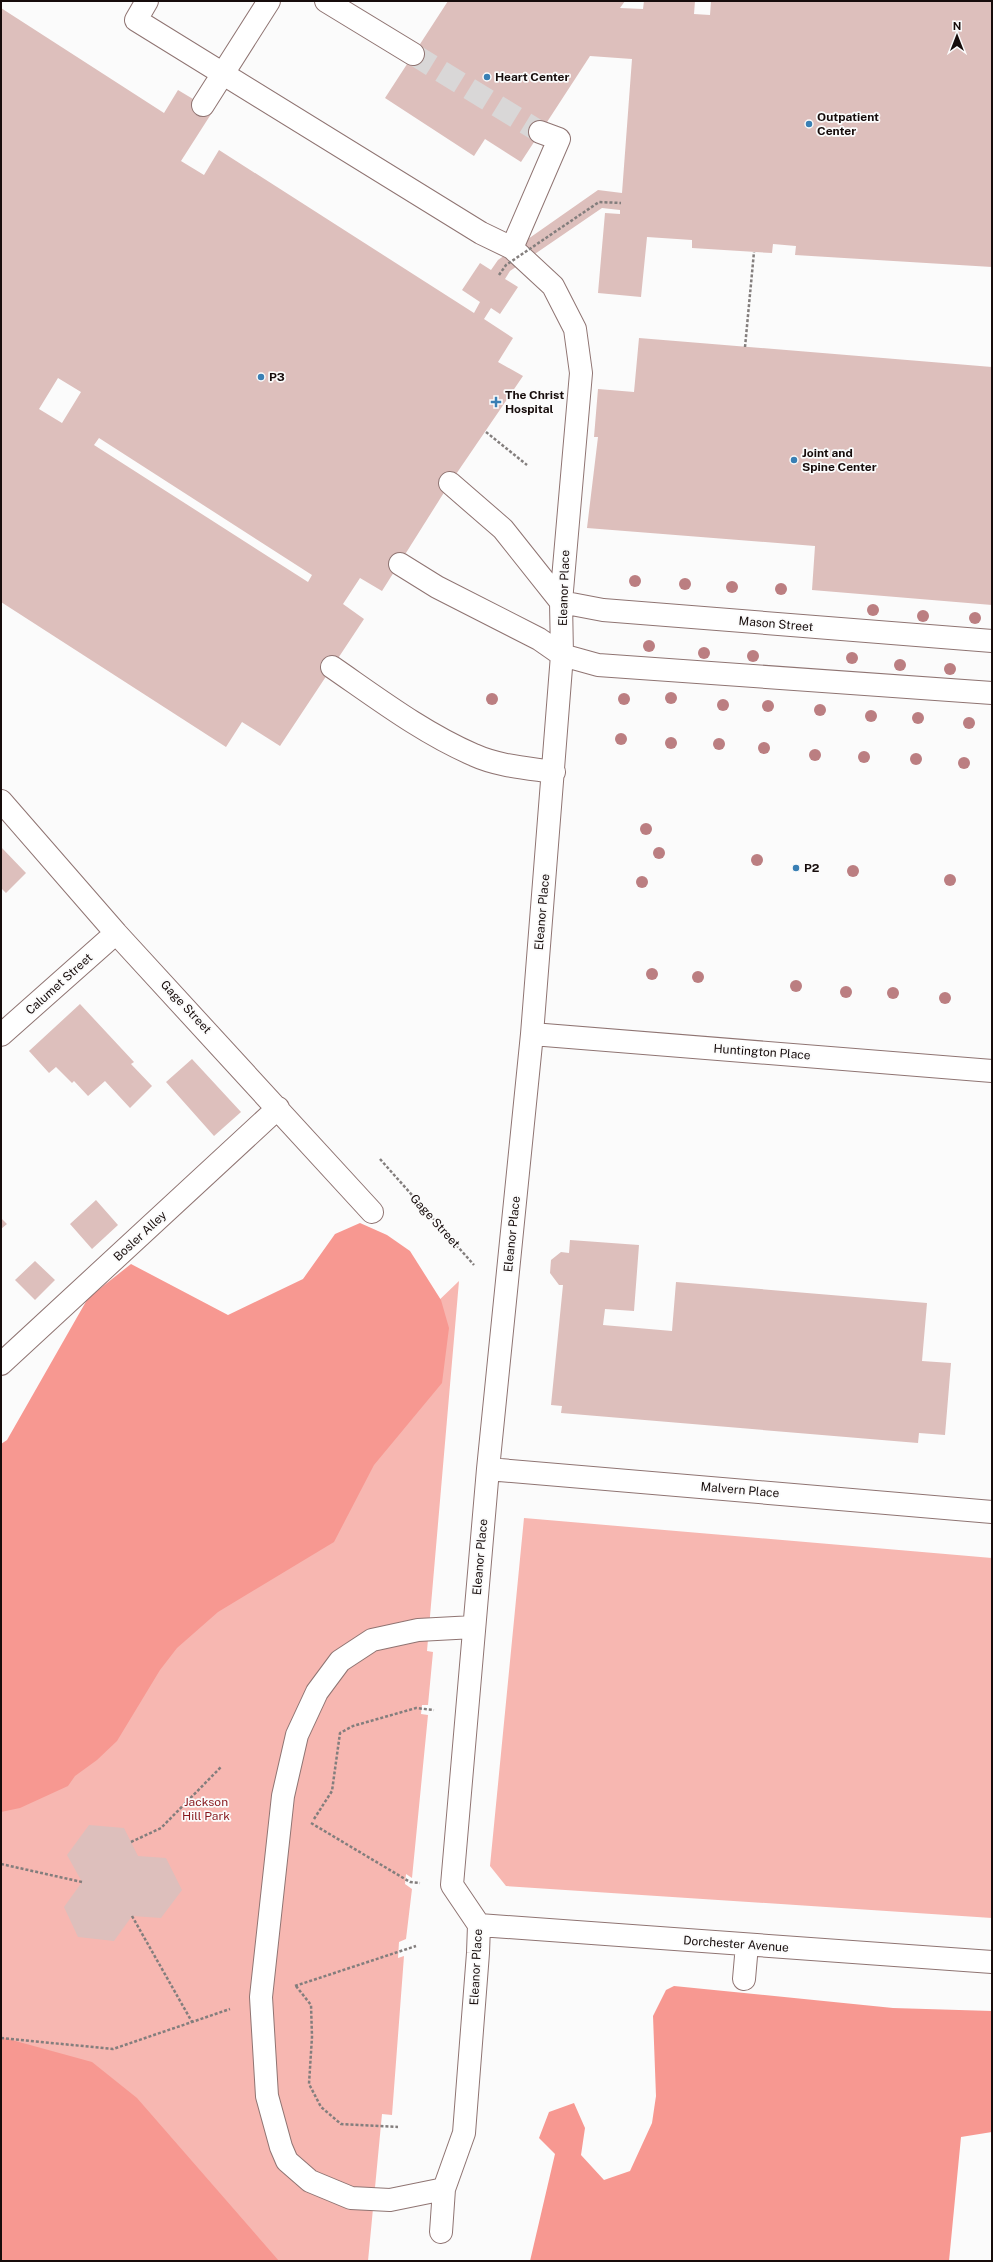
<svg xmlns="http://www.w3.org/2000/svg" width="993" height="2262" font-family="'Public Sans',sans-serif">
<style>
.green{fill:#f7b7b1}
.forest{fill:#f79891}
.building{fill:#ddbfbc;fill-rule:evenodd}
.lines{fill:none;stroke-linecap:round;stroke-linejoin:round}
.minor-tunnel{stroke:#d9d7d7;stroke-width:22;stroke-dasharray:22 11;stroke-linecap:butt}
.minor-casing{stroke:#8f7472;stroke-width:24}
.path{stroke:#837e7d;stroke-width:2.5;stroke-dasharray:3 2;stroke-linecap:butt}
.minor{stroke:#fff;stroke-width:22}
.path-bridge{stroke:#837e7d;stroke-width:2.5;stroke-dasharray:3 2;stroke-linecap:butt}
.tree{fill:#bb7e81}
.poi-dot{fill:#397fb4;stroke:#fbfbfb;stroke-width:1.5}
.labels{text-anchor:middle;stroke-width:3.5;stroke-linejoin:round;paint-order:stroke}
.poi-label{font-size:12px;font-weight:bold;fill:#160c0b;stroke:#fbfbfb;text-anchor:start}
.street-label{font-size:12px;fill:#160c0b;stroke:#fbfbfb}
.park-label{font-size:12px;fill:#87181d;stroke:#fbfbfb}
</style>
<rect width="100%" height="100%" fill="#fbfbfb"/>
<path class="green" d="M459,1281L427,1651L433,1652L428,1705H422L421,1714L428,1715L412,1878L406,1874L405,1884L412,1889L406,1939L399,1942L398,1958L404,1956L392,2115L382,2114L368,2261H1V1721Z
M524,1518L992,1558V1918L506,1886L490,1866Z"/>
<path class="forest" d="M360,1223L387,1235L410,1251L441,1300L449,1328L442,1383L374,1465L334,1542L218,1612L177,1648L160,1670L117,1741L97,1760L75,1776L68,1786L20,1808L1,1812V1444L7,1440L88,1298L131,1264L228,1315L303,1279L335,1234Z
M674,1986L893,2008L992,2011V2132L961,2137L949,2261H530L555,2154L539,2138L549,2112L574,2103L585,2128L581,2155L604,2180L630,2171L652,2123L656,2096L653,2016L666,1990Z
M1,2037L92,2062L137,2098L279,2261H1Z"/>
<path class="building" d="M448,1H625L620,8L643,9L644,1H695L694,14L710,15L711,1H992V267L795,255L796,246L773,244L772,253L692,248V240L647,237L641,297L598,293L605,213L620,214V210L602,208L510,271L505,279L518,287L500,314L491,308L484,319L513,338L498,362L523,376L450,483L382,591L360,578L343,604L364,619L280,746L242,722L226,747L1,602V8L164,113L178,90L213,111L181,161L204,175L219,150L474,313L480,302L462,290L480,263L491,270L498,260L598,190L622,193L632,59L590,56L521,162L485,139L474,156L385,98ZM58,378L81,392L62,423L39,409ZM99,438L312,575L308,582L94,445Z
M639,338L992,367V605L812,590L815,546L587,528L598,437H594L598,389L634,392Z
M1,847L26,873L6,893L1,888Z
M80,1004L134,1062L131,1064L152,1086L130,1108L105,1081L88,1096L74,1081L72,1083L56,1067L49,1073L29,1051Z
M192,1059L241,1112L214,1136L166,1082Z
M96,1200L118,1225L92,1249L70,1224Z
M1,1218L7,1224L1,1229Z
M570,1240L639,1245L634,1311L605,1309L603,1325L672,1331L676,1282L927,1303L922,1361L951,1363L945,1435L919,1433L918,1443L561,1413L562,1406L551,1405L563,1285H559L550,1273L551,1260L561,1252L569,1253Z
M35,1261L55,1280L35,1300L15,1280Z
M89,1825L124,1828L138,1856L166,1858L182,1890L161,1918L132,1916L114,1941L78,1937L64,1907L82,1882L67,1855Z"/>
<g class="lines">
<path class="minor-tunnel" d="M413,54L540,132"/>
<g class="minor-casing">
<path id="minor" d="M147,1L136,20L481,233L512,248L559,139L540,132
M326,1L413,54
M203,105L269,1
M450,483L503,529L561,602L603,610L992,641
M400,564L437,587L539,639L562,655L598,665L992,693
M332,667C377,698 423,733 474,755C498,766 527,768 554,772
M1,801L116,933L372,1212
M532,1034L992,1071
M1,1035L116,933
M1,1364L278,1108
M488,1469L992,1512
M479,1925L992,1962
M744,1979L747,1945
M444,2189L390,2200L351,2198L310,2181L287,2161L281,2147L267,2096L261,1997L283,1796L297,1735L317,1692L340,1661L372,1640L418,1630L474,1627
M441,2232L444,2189L464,2133L478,1953L479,1925L452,1885L488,1469L532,1034L562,655L561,602L581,373L575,329L553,286L512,248"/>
</g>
<path class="path" d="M745,347L754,252
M486,432L527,465
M380,1159L474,1265
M314,1819L332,1791L340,1733L353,1726L416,1708L434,1710
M311,1823L410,1882L420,1883
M131,1842L161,1828L221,1767
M1,1864L82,1882
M132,1916L192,2022
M295,1986L416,1946
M296,1986L311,2005L312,2037L309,2084L321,2107L341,2124L398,2127
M1,2038L113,2049L230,2009"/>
<use href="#minor" class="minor"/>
<path class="path-bridge" d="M499,275L506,265L599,202L621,203"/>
</g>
<g class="tree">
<circle cx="635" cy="581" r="6"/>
<circle cx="685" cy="584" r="6"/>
<circle cx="732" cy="587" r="6"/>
<circle cx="781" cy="589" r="6"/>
<circle cx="873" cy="610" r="6"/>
<circle cx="923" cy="616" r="6"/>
<circle cx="975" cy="618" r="6"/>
<circle cx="649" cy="646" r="6"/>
<circle cx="704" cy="653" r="6"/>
<circle cx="753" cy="656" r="6"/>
<circle cx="852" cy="658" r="6"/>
<circle cx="900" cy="665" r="6"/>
<circle cx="950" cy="669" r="6"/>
<circle cx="671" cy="698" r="6"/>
<circle cx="492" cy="699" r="6"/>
<circle cx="624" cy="699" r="6"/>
<circle cx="723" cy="705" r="6"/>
<circle cx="768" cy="706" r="6"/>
<circle cx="820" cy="710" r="6"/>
<circle cx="871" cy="716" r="6"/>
<circle cx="918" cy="718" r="6"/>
<circle cx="969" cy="723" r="6"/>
<circle cx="621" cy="739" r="6"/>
<circle cx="671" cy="743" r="6"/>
<circle cx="719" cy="744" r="6"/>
<circle cx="764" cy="748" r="6"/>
<circle cx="815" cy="755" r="6"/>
<circle cx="864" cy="757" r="6"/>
<circle cx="916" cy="759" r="6"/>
<circle cx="964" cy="763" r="6"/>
<circle cx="646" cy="829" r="6"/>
<circle cx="659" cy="853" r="6"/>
<circle cx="757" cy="860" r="6"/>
<circle cx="853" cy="871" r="6"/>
<circle cx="950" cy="880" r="6"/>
<circle cx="642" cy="882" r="6"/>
<circle cx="652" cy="974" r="6"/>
<circle cx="698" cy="977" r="6"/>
<circle cx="796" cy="986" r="6"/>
<circle cx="846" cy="992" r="6"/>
<circle cx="893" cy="993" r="6"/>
<circle cx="945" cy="998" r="6"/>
</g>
<g class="poi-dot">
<circle cx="487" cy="77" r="4"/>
<circle cx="809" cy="124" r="4"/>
<circle cx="261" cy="377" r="4"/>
<path d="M494 396h4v4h4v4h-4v4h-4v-4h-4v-4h4z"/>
<circle cx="794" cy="460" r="4"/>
<circle cx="796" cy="868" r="4"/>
</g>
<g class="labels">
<g class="poi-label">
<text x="495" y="81">Heart Center</text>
<text x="817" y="121">Outpatient<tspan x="817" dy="14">Center</tspan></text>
<text x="269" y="381">P3</text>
<text x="505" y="399">The Christ<tspan x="505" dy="14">Hospital</tspan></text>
<text x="802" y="457">Joint and<tspan x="802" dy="14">Spine Center</tspan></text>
<text x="804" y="872">P2</text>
</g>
<g class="street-label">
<text transform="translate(564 588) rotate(-88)" y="4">Eleanor Place</text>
<text transform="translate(776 624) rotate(5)" y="4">Mason Street</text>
<text transform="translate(542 912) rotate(-85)" y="4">Eleanor Place</text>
<text transform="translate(59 984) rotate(-42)" y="4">Calumet Street</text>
<text transform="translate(186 1007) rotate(47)" y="4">Gage Street</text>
<text transform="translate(762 1052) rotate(4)" y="4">Huntington Place</text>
<text transform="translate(435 1221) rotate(48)" y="4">Gage Street</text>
<text transform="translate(512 1234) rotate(-84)" y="4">Eleanor Place</text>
<text transform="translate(140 1236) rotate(-43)" y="4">Bosler Alley</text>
<text transform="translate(740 1490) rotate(5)" y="4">Malvern Place</text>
<text transform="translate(480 1557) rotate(-85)" y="4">Eleanor Place</text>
<text transform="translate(736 1944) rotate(4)" y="4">Dorchester Avenue</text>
<text transform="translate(476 1967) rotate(-87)" y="4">Eleanor Place</text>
</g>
<g class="park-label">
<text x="206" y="1806">Jackson<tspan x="206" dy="14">Hill Park</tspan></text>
</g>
</g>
<rect width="993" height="2262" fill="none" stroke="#160c0b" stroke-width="4"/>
<g transform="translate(957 36)" stroke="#fbfbfb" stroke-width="3" paint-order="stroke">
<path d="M0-3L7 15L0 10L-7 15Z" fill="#160c0b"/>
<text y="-6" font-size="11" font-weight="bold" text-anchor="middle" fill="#160c0b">N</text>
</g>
</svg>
